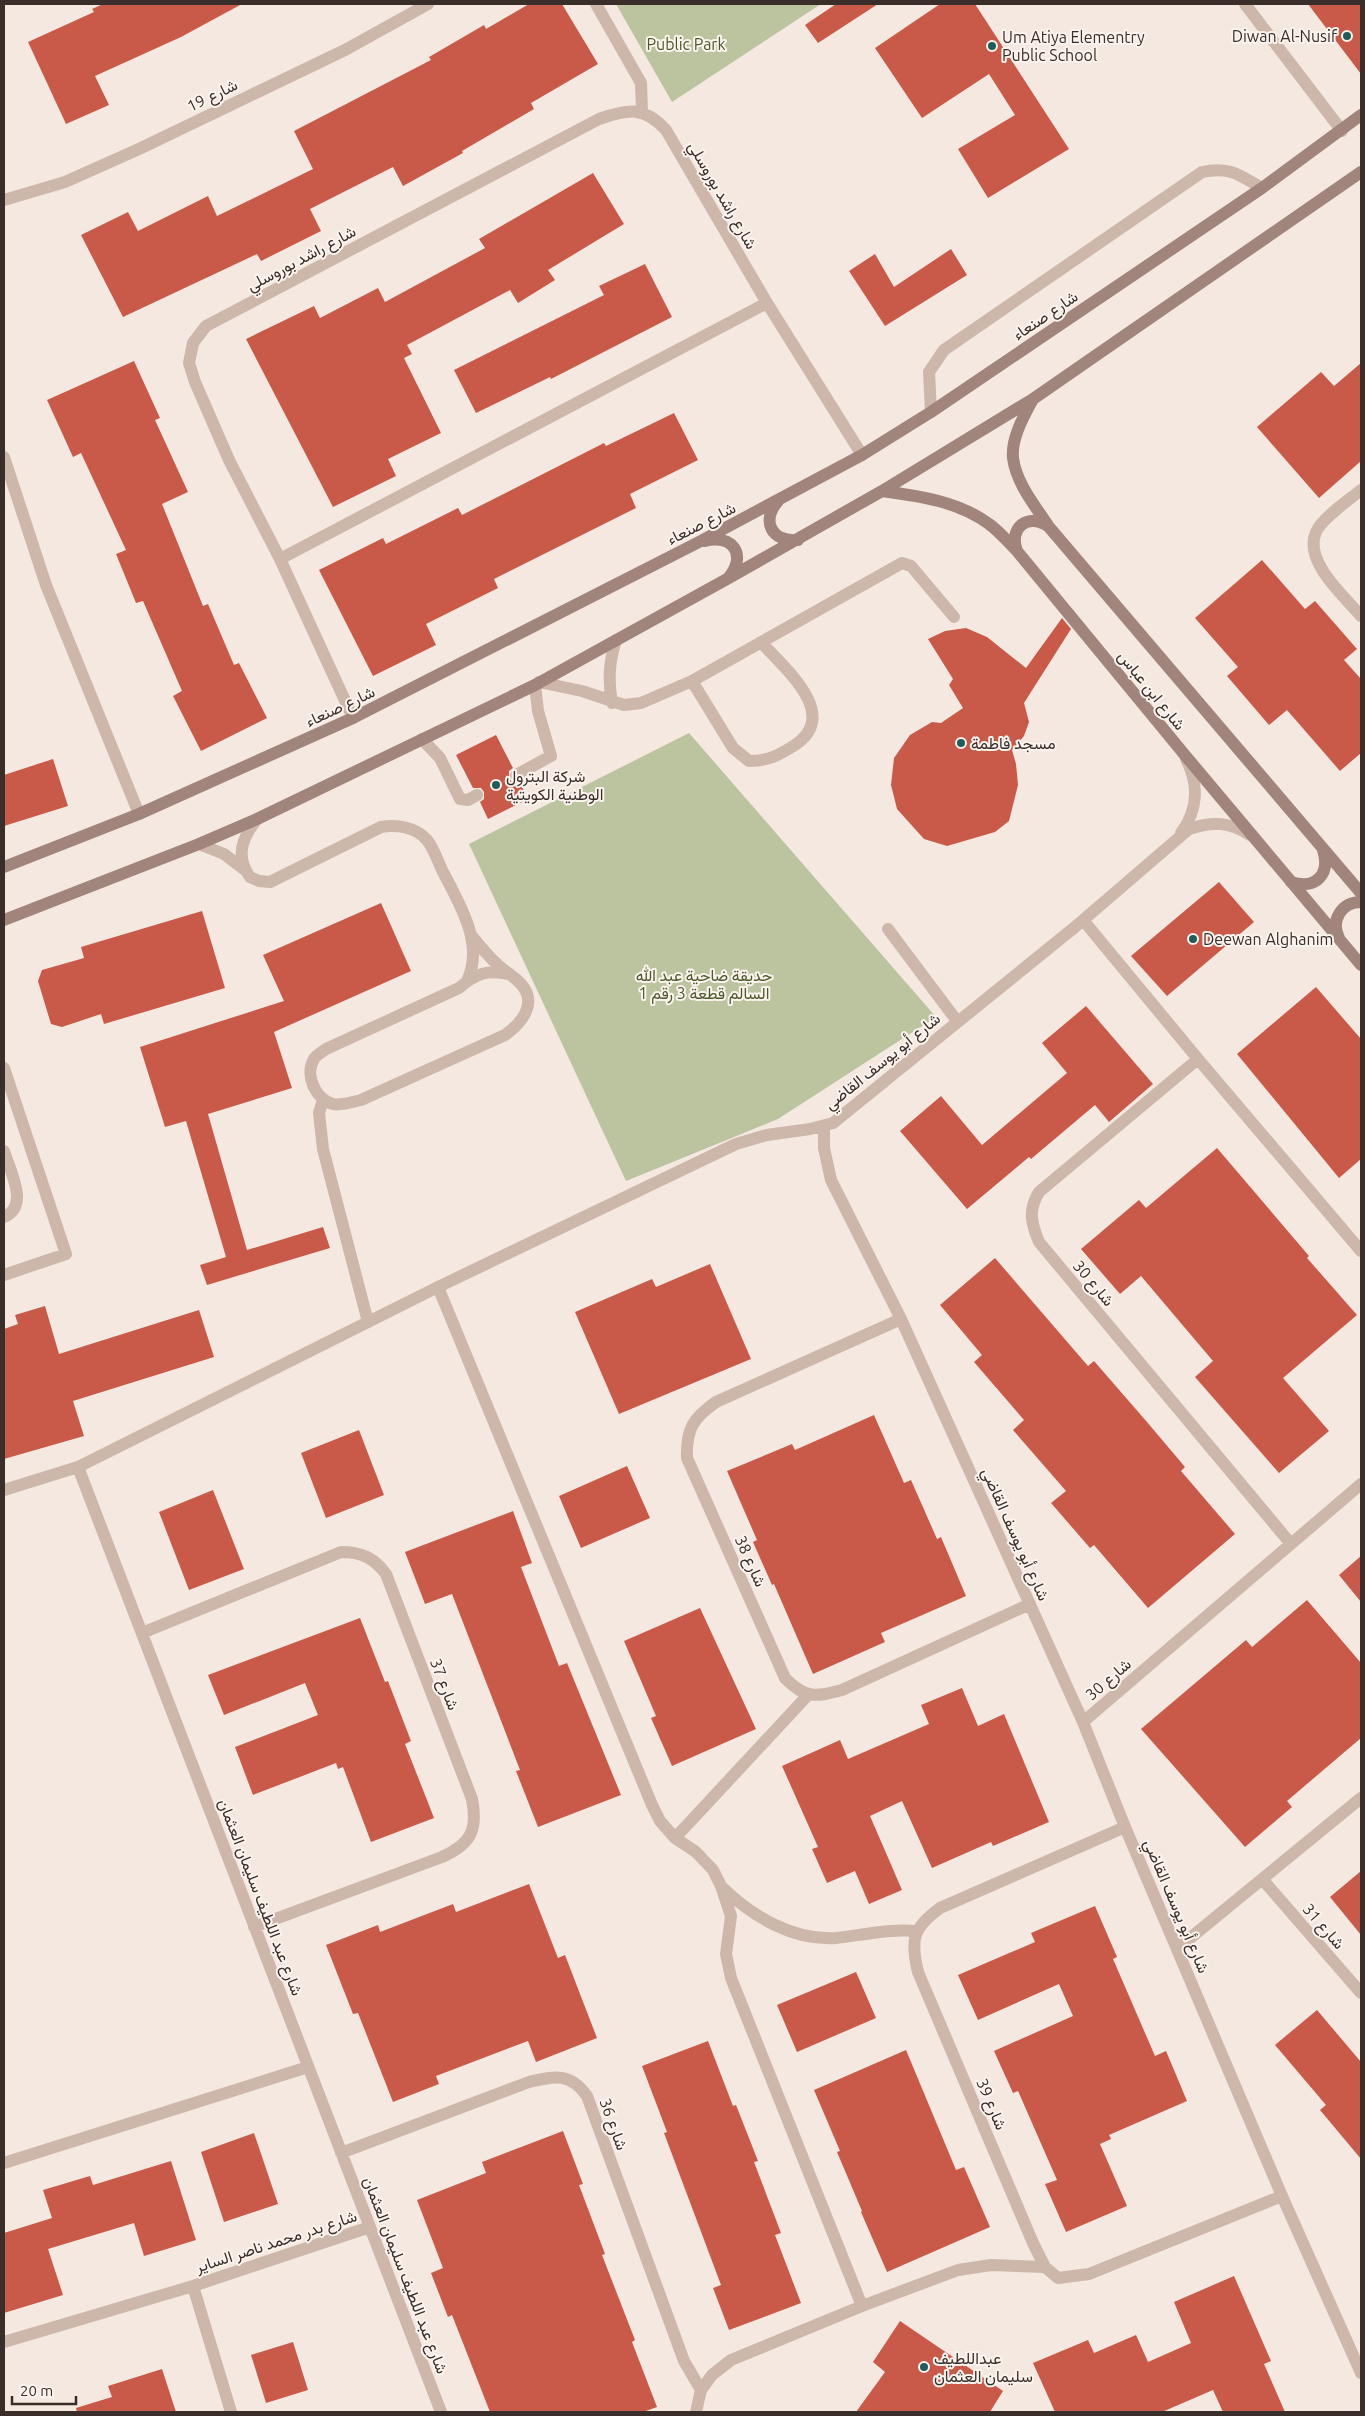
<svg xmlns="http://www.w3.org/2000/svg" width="1365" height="2416" font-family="Ubuntu,Vazirmatn,sans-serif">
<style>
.green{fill:#bbc49f}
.building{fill:#c95a49}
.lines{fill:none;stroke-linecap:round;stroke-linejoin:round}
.lane{stroke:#cdb7ab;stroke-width:12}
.street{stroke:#cdb7ab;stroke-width:12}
.secondary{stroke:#a1857c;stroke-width:12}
.poi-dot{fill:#1e5d5b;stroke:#fbf3ed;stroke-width:2}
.labels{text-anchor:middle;stroke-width:4;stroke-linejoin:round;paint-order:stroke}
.poi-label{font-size:16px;fill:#3a2e2a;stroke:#fbf3ed;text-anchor:start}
.park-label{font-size:16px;fill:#4e592d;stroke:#fbf3ed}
.street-label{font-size:16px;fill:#3a2e2a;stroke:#fbf3ed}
</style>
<rect width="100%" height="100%" fill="#f4e8e0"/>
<path class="green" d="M616,4H821L672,102Z
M689,733L936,1017L778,1119L626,1181L469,844Z"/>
<path class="building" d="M103,4H242L181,37L95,76L109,105L66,124L28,42L94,12L92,9Z
M529,4H562L598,64L531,103L534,109L462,151L463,153L403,186L393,167L310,209L321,231L261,261L257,254L123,317L81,235L128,212L138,231L208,196L217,216L313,169L294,131L431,60L429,57L484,25L486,29Z
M836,4H878L818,43L805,25Z
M940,4H975L1069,149L988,198L958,149L1015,115L989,74L922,118L875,48Z
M1308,4H1361V74Z
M593,173L624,224L548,270L555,280L518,303L510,290L407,345L412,354L404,358L441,433L388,459L396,476L333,507L246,339L314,306L320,318L378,288L385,302L485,248L479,239Z
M951,249L967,275L885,326L849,271L875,254L894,287Z
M645,264L672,317L551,379L550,377L476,413L454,370L604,295L599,286Z
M134,361L160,418L155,420L188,492L162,504L203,606L208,604L234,665L239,663L267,718L201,751L173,696L182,691L143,601L136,603L116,554L126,550L81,453L73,457L47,400Z
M1361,363V461L1319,498L1257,427L1321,372L1334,386Z
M674,413L698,460L630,494L636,508L494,579L498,588L426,624L436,645L373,676L319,570L383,538L386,544L458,508L462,515L604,443L606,446Z
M1262,560L1305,609L1315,601L1357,649L1344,660L1361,679V753L1340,771L1287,710L1269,725L1227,676L1238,667L1195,618Z
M1062,618L1071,629L1024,703L1029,722L1024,736L1012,750L1016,764L1018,785L1009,821L995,832L947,846L924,839L897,809L891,785L894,758L910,735L932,722L941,723L963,708L949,685L953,679L928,639L945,631L966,628L987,637L1026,668Z
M496,735L513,768L509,771V778L512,782H520L528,799L488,819L480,802L484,799V792L481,788H473L456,755Z
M53,759L68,806L4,826V775Z
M1219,882L1254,922L1167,996L1131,956Z
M381,903L411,971L274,1032L292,1088L208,1114L247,1250L323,1227L330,1248L207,1285L200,1265L226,1257L186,1121L165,1127L140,1047L284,1001L263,955Z
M202,911L225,988L104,1024L101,1014L62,1027L51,1024L38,981L42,970L84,958L81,947Z
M1316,987L1361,1039V1159L1339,1178L1237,1054Z
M1086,1006L1153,1084L1109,1122L1095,1105L1031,1159L1029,1157L967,1209L900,1131L941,1096L982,1145L1067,1073L1042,1043Z
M1217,1148L1309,1256L1307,1258L1357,1315L1283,1378L1329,1431L1279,1473L1195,1377L1213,1361L1141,1276L1120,1294L1081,1249L1139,1200L1146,1208Z
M995,1258L1088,1366L1094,1361L1147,1422L1185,1467L1181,1471L1235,1534L1148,1608L1094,1545L1090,1548L1051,1503L1066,1491L1013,1430L1024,1420L974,1362L982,1355L940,1305Z
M710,1264L751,1359L619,1414L575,1312L652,1279L656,1287Z
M45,1306L59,1354L199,1310L214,1357L73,1401L84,1436L4,1459V1329L18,1324L15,1315Z
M874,1415L904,1483L911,1480L937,1539L941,1537L966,1596L881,1633L885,1642L813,1674L774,1584L772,1585L753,1542L757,1540L727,1471L792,1444L795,1450Z
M359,1430L384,1495L326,1518L301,1453Z
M627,1466L650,1518L581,1548L559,1496Z
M213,1490L244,1569L189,1590L159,1512Z
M513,1511L532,1563L521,1567L559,1666L567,1663L621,1795L538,1827L516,1771L520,1770L452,1594L425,1604L405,1552Z
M1361,1556V1602L1339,1575Z
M1307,1600L1361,1663V1738L1287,1801L1292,1807L1245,1847L1141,1729L1246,1640L1252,1647Z
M700,1608L756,1729L672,1766L651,1718L656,1716L624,1641Z
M360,1618L385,1682L388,1681L411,1741L405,1744L434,1818L371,1842L343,1767L338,1769L336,1763L253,1795L235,1747L318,1715L305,1683L224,1715L208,1675Z
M962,1688L978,1726L1004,1714L1049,1822L993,1846L991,1842L932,1868L902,1801L870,1816L902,1890L869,1904L855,1871L827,1883L812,1849L818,1847L782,1766L840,1740L848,1759L929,1724L921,1705Z
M1361,1871V1935L1330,1897Z
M529,1884L558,1958L565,1955L597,2038L536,2062L528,2041L436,2076L439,2084L393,2102L358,2013L353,2014L326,1945L378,1925L380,1932L453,1904L456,1912Z
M1095,1906L1117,1957L1113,1959L1155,2056L1166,2051L1187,2101L1109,2135L1111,2139L1100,2144L1127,2206L1066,2232L1045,2184L1057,2180L1018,2091L1013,2093L994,2051L1073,2016L1059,1984L978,2020L958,1975L1035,1942L1031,1933Z
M856,1972L876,2018L797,2052L777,2005Z
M1317,2010L1361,2062V2159L1320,2110L1326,2105L1275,2045Z
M708,2041L733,2106L736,2105L758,2161L754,2162L781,2233L775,2235L801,2303L729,2330L713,2288L721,2285L664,2133L667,2132L642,2066Z
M906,2050L956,2170L964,2167L990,2227L887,2272L861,2212L862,2211L837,2152L840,2151L814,2090Z
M563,2131L583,2184L579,2185L605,2254L602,2255L635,2340L632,2342L657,2407L643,2412H490L452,2315L448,2317L431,2273L443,2268L417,2200L486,2173L482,2162Z
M254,2133L278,2204L224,2222L201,2152Z
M171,2161L196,2240L144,2256L134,2223L48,2249L63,2295L4,2313V2233L52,2218L43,2190L90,2176L93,2185Z
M1234,2276L1271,2361L1264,2364L1285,2412H1223L1213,2390L1162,2412H1055L1033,2363L1088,2340L1094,2353L1136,2335L1148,2362L1191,2343L1174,2302Z
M900,2321L1003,2391L990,2412H856L885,2372L873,2362Z
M293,2342L308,2390L266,2403L251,2355Z
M162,2369L176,2412H77L76,2408L112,2397L108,2386Z"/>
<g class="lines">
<path class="lane" d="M931,412L929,372L944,350L1202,172C1230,166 1239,175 1262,188
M4,457L46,585L139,814
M692,681L733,748L749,761C769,761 779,755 795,745C841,714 784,668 761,642
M539,682L582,691L624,705L641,703L692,681L902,563L911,566L954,617
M612,703C608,680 609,662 616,640
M422,739L440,758L460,799L468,800L477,795
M516,775L551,756L538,711L535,685
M257,819C242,838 235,856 250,877L259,881L270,882L381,827C396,824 416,827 427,840C433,847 438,861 442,870C459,903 485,944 467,981
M199,844L224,854L245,870
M888,929L957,1021
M471,935C479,945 487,955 497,964C504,971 514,976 521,984C538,1003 522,1023 505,1035L361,1100C352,1102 341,1106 333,1104C316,1100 304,1075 314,1059C316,1055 322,1052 326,1049L459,988C475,974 488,969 508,974
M4,1068L66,1254L4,1275
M323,1100L319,1113L323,1149L368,1322
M4,1151C10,1171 30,1206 4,1217
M438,1287L652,1805L660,1821L675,1838L696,1852L713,1870L721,1886L731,1916L726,1954L731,1978L862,2306
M675,1838L808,1695
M723,1888C753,1917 794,1941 836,1938C865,1935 886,1929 916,1931
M4,2163L308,2067
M701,2390L712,2375L731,2360L862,2306L958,2270L991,2265L1045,2267"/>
<path class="street" d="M596,4L641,83L642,112
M1245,4L1342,131
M4,200L65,182L139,149L345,50L428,4
M1361,490C1349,500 1322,518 1316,532C1303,561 1344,596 1361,616
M280,559L767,303
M353,718L280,559L229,460L195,382L189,363L193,343L206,326L599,119C628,109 644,106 666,130L767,303L862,455
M1181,833C1198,810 1199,784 1186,759
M1083,920L1198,1059L1361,1251
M1198,1059L1039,1192C1028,1210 1031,1223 1039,1242L1291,1544
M824,1126V1148L831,1180L901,1319L1083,1722L1125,1827L1282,2196L1361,2373
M901,1319L716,1402C693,1418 686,1429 687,1458L785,1678C805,1699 816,1697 842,1690L1030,1604
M78,1467L441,2412
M4,1490L78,1467L438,1287L736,1144L767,1135L810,1129L833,1123L1075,927L1189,829C1212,821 1230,822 1250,835
M142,1633L341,1552C362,1552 374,1558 386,1574L472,1799C478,1830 471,1844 442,1857L254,1927
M1083,1722L1361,1484
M1125,1827L940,1908C913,1928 910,1939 918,1972L1033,2243L1045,2267L1058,2278L1089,2274L1282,2196
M1263,1880L1361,1993
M1178,1948L1361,1798
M341,2153L529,2082C555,2076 570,2072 587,2096L684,2361L701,2390L696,2412
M193,2286L231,2412
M4,2342L193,2286L370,2227"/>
<path class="secondary" d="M1033,399C1024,416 1011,438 1013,458C1016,483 1036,507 1049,527L1361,893
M882,491C919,496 958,501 989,524C999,531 1008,542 1017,551L1184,754L1361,965
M778,501C761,521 771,542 798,540
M705,541C733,534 747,555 729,577
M1017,551C1008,527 1029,512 1049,527
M4,867L139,814L353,718L699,542L862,455L931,412L1262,188L1361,115
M1291,882C1315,890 1331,875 1323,850
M4,920L199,844L257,819L535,685L727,579L882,491L1033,399L1361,172
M1339,938C1330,920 1342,902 1361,902"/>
</g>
<g class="poi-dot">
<circle cx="1347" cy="36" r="5"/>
<circle cx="992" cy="46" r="5"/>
<circle cx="961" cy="743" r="5"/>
<circle cx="496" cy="785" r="5"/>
<circle cx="1193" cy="939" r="5"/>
<circle cx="924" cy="2367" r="5"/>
</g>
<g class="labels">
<g class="poi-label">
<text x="1337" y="42" text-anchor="end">Diwan Al-Nusif</text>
<text x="1002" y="43">Um Atiya Elementry<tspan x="1002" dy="18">Public School</tspan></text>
<text x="971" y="749">مسجد فاطمة</text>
<text x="506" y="782">شركة البترول<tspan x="506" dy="18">الوطنية الكويتية</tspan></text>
<text x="1203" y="945">Deewan Alghanim</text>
<text x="934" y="2364">عبداللطيف<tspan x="934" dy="18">سليمان العثمان</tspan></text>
</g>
<g class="park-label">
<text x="686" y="50">Public Park</text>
<text x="704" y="981">حديقة ضاحية عبد الله<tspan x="704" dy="18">السالم قطعة 3 رقم 1</tspan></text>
</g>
<g class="street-label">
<text transform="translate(212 95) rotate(-26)" y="6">شارع 19</text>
<text transform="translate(723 195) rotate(60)" y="6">شارع راشد بوروسلي</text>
<text transform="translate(301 258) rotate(-28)" y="6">شارع راشد بوروسلي</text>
<text transform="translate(1045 315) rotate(-34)" y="6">شارع صنعاء</text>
<text transform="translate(701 523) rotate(-27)" y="6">شارع صنعاء</text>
<text transform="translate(1152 690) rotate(51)" y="6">شارع ابن عباس</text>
<text transform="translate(340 706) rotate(-25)" y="6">شارع صنعاء</text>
<text transform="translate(882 1061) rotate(-39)" y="6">شارع أبو يوسف القاضي</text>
<text transform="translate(1094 1283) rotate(50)" y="6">شارع 30</text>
<text transform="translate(1016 1534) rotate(66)" y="6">شارع أبو يوسف القاضي</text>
<text transform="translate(751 1561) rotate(66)" y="6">شارع 38</text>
<text transform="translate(1108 1679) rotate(-41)" y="6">شارع 30</text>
<text transform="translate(445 1684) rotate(69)" y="6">شارع 37</text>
<text transform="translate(261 1897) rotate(69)" y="6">شارع عبد اللطيف سليمان العثمان</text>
<text transform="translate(1177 1906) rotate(67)" y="6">شارع أبو يوسف القاضي</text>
<text transform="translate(1324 1926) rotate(49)" y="6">شارع 31</text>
<text transform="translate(992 2104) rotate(67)" y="6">شارع 39</text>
<text transform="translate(614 2124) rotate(70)" y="6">شارع 36</text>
<text transform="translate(276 2241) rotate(-18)" y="6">شارع بدر محمد ناصر الساير</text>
<text transform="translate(406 2275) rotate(69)" y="6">شارع عبد اللطيف سليمان العثمان</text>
</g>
</g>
<rect width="1365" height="2416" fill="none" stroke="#3a2e2a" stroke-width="10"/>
<path d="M12 2396v8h64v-8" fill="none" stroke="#3a2e2a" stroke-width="2.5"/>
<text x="20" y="2396" font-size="15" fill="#3a2e2a" stroke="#fbf3ed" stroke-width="4" paint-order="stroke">20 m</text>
</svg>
